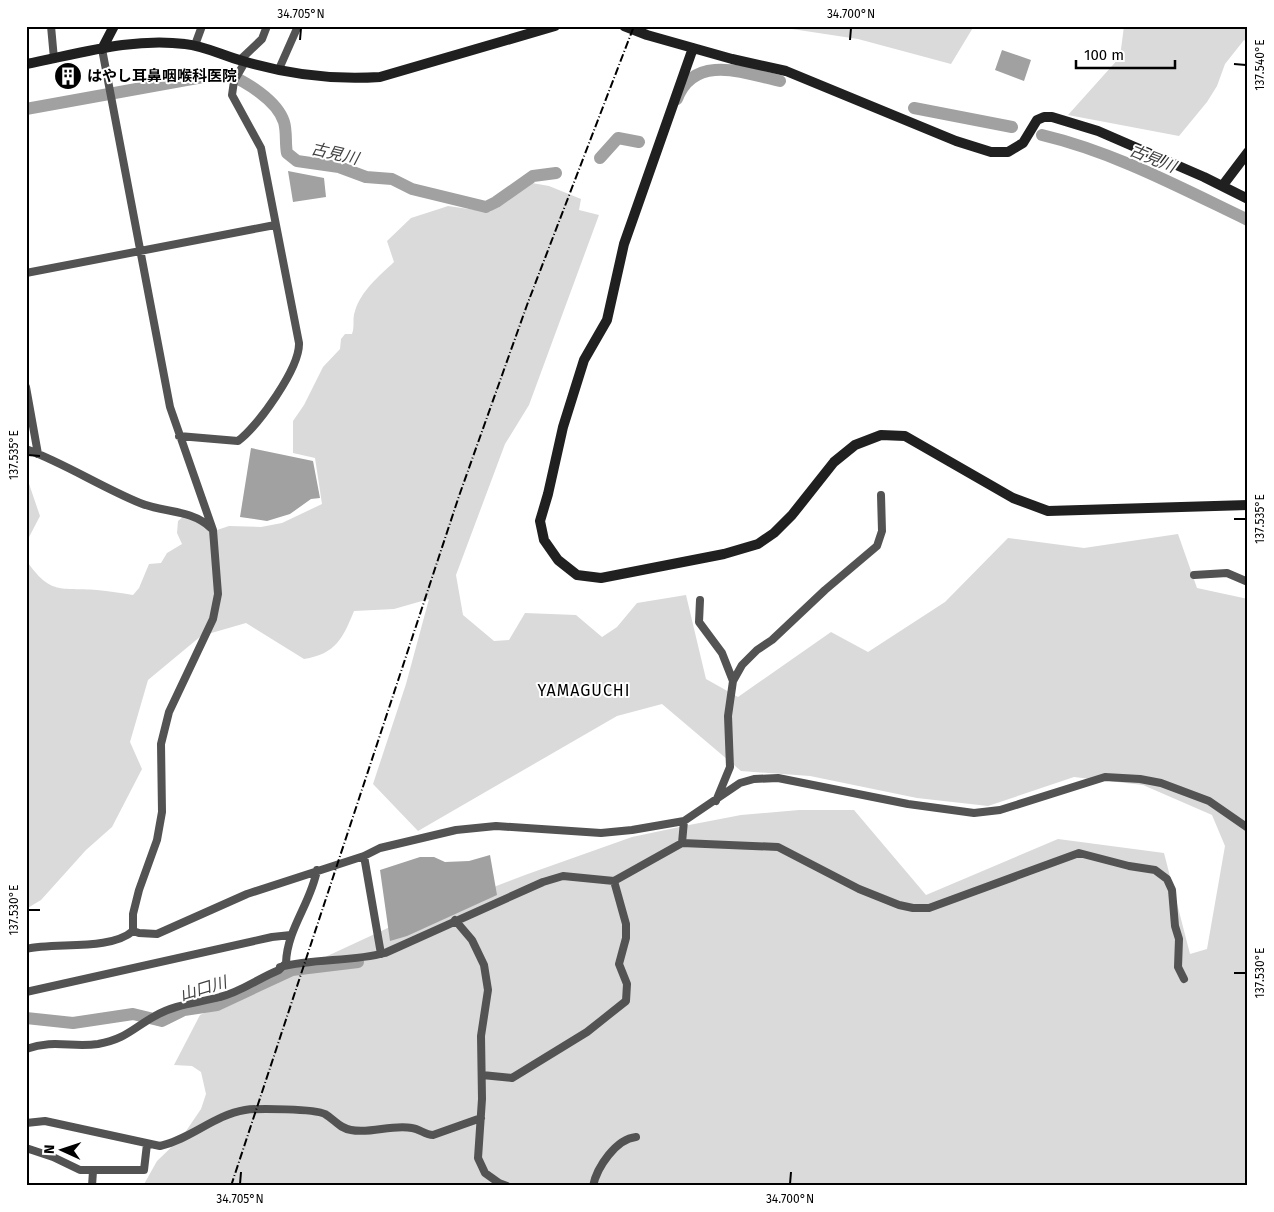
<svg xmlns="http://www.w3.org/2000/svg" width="1274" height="1212" font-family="'Fira Sans','Noto Sans JP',sans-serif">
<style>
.green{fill:#dadada}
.water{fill:#a1a1a1}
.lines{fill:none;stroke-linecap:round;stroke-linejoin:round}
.river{stroke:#a1a1a1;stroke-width:12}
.street{stroke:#535353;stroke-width:8}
.secondary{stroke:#202020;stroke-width:10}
.rail{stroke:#000;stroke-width:2;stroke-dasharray:8 2.5 1 2.5;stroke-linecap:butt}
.ticks{fill:none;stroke:#000;stroke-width:2}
.labels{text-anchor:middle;stroke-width:4;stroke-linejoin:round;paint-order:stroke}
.poi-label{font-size:15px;font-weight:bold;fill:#000;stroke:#fff;text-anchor:start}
.water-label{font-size:16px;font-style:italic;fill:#424242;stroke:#fff}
.neighbourhood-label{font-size:16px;letter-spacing:1px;fill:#000;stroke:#fff}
.neatline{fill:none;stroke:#000;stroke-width:2}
.ticks-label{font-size:12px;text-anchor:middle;fill:#000}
</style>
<rect width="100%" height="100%" fill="#fff"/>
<path class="green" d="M790,26H974L951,64L858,39L792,29Z
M1124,26H1248V43L1244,40L1225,64L1217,86L1207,102L1179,136L1068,115L1120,57Z
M532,183L549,186L581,199L579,210L599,215L529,405L505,444L456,575L463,615L494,641L509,640L525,613L576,615L602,637L617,627L637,603L686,595L706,679L738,697L831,632L868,652L945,602L1008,538L1084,548L1178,534L1197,588L1248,599V1186H143L157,1161L182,1137L201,1109L206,1094L201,1072L192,1066L174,1065L200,1015L392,926L525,875L632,837L689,825L741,815L799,810H854L926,895L1058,839L1164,853L1190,954L1207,949L1225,846L1212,815L1143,785L1074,777L988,806L917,798L810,776L741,771L662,704L617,716L418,831L373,784L406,684L429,599L394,609L354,611C343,638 336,654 304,659L246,623L201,636L148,680L130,742L142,769L112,827L86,850L41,900L26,909V560C51,596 60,587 97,590C109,591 121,593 133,595L139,588L149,564L161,563L167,553L182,544L177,533L178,521L184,516L193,518L211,532L229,526L261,527L282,523L322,504L315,458L293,453V421L304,405L323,367L340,349L341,339L345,334H352C355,326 352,319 355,311C361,291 379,276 394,262L387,241L411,218L439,209L448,206L490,212L522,187Z
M26,475L40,516L26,543Z"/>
<path class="water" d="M1002,50L1031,60L1024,81L995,70Z
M288,171L324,178L326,197L293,202Z
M251,448L313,461L320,498L311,499L290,514L267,521L240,517Z
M490,855L497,895L407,936L390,941L380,870L420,857H434L445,862L469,861Z"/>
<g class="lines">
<path class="river" d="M677,99C694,53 745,73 780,81
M914,108L1012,127
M26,109L225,73C245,81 277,100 284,122C287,132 285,144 287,153L297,161L339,167L366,177L392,179L412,189L486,207L496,202L533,176L556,173
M1042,135C1114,152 1181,188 1248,220
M600,158L618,138L639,142
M26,1018L73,1023L133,1014L162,1021L184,1010L217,1005L292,970L358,962"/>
<path class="street" d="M51,26L54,59
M195,45L202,26
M102,49L170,407L213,530L218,594L213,619L169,712L161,744L162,812L157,840L139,890L133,914V931
M240,60L262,39L267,26
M279,69L298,26
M26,273L275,225
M26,387L38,454
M179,436L238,441C258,426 300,368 299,343L261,148L232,95L234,81L245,62
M26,449C66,464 101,487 140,503C164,513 191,509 211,528
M1194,575L1227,573L1248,582
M700,600L699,622L722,653L733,681
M716,801L730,767L728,716L733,681L742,665L757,650L772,640L825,590L877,546L882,531L881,495
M682,843L684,821
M364,856L381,954
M455,920L472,940L484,965L488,990L481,1036L482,1099L478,1158L485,1173L499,1183L507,1186
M133,931L139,933L157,934L247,894L364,856L380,848L456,830L496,826L601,833L632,830L684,821L740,783L754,779L778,778L908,804L974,813L1000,810L1105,777L1140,779L1161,783L1209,801L1248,828
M26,949C55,942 110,951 133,931
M280,967C315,958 351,962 385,953L543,882L563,876L614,881L682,843L778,847L859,889L899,905L913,908H929L1079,853L1129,866L1155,870L1167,879L1172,890L1175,926L1179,939L1178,967L1184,979
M26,992L272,937L291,935
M26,1049C54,1039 72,1048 98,1044C126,1039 133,1028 155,1016C175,1004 198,1003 220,997C241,992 259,978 279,970L286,963C287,929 311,903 317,870
M482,1075L512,1078L587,1032L626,1001L627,984L619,964L626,938V924L614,881
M26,1123L45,1121L160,1146C191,1139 214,1115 245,1110C258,1108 315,1109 325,1114C335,1120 339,1128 351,1130C371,1134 392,1124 412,1128C420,1129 425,1135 433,1135L481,1118
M26,1148L53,1157L80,1170H144L147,1144
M92,1186L93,1171
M593,1186C597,1167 616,1139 636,1137"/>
<path class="secondary" d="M624,26L647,35L732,59L786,71L956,141L991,152H1008L1023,143L1037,120L1044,117H1052L1098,131L1204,177L1248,199
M693,48L624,244L607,320L584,360L563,427L548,494L540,521L544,540L558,560L577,575L601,578L724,554L758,544L774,533L792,515L834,462L855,445L881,435L905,436L1013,498L1048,511L1248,505
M102,49L114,26
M26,64C78,54 132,37 185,44C205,46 224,56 243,61C286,74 335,80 380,77L555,26
M1223,185L1248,152"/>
<path class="rail" d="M231,1186L459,496L527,305L634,26"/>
</g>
<path class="ticks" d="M300,40L301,28M850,40L851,28M1234,64L1246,65M28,455L40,456M1234,519H1246M28,910H40M1234,973H1246M240,1184L241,1172M790,1184L791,1172"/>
<defs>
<g id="building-disc" transform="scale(1.4375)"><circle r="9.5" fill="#000" stroke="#fff"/><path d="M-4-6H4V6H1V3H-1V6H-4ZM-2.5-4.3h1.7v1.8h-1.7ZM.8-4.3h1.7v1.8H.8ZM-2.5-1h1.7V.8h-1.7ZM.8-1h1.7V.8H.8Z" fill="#fff"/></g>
</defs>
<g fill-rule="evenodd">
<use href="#building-disc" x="68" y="76"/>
</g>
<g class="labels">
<g class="poi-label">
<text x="87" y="81">はやし耳鼻咽喉科医院</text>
</g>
<g class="water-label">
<text transform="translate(335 153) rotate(13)" y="6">古見川</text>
<text transform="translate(1153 158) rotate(22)" y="6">古見川</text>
<text transform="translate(203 988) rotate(-17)" y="6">山口川</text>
</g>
<g class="neighbourhood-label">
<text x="584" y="696">YAMAGUCHI</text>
</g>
</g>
<rect width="1274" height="1212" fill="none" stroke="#ffffff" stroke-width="55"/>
<g transform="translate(62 1150) rotate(273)" stroke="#ffffff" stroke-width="4" paint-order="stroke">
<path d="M0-4L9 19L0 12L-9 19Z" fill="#000000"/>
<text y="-8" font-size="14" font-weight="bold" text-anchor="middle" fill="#000000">N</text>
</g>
<path d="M1076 60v8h99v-8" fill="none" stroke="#000000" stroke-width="2.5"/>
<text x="1084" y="60" font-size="15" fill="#000000" stroke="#ffffff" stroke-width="4" paint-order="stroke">100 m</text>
<rect x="28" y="28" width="1218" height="1156" class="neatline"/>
<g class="ticks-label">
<text x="301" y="18">34.705°N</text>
<text x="851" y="18">34.700°N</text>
<text transform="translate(1260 65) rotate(-90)" y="4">137.540°E</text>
<text transform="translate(14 455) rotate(-90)" y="4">137.535°E</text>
<text transform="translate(1260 519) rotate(-90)" y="4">137.535°E</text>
<text transform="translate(14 910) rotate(-90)" y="4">137.530°E</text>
<text transform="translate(1260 973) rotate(-90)" y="4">137.530°E</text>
<text x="240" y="1203">34.705°N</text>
<text x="790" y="1203">34.700°N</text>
</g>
</svg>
